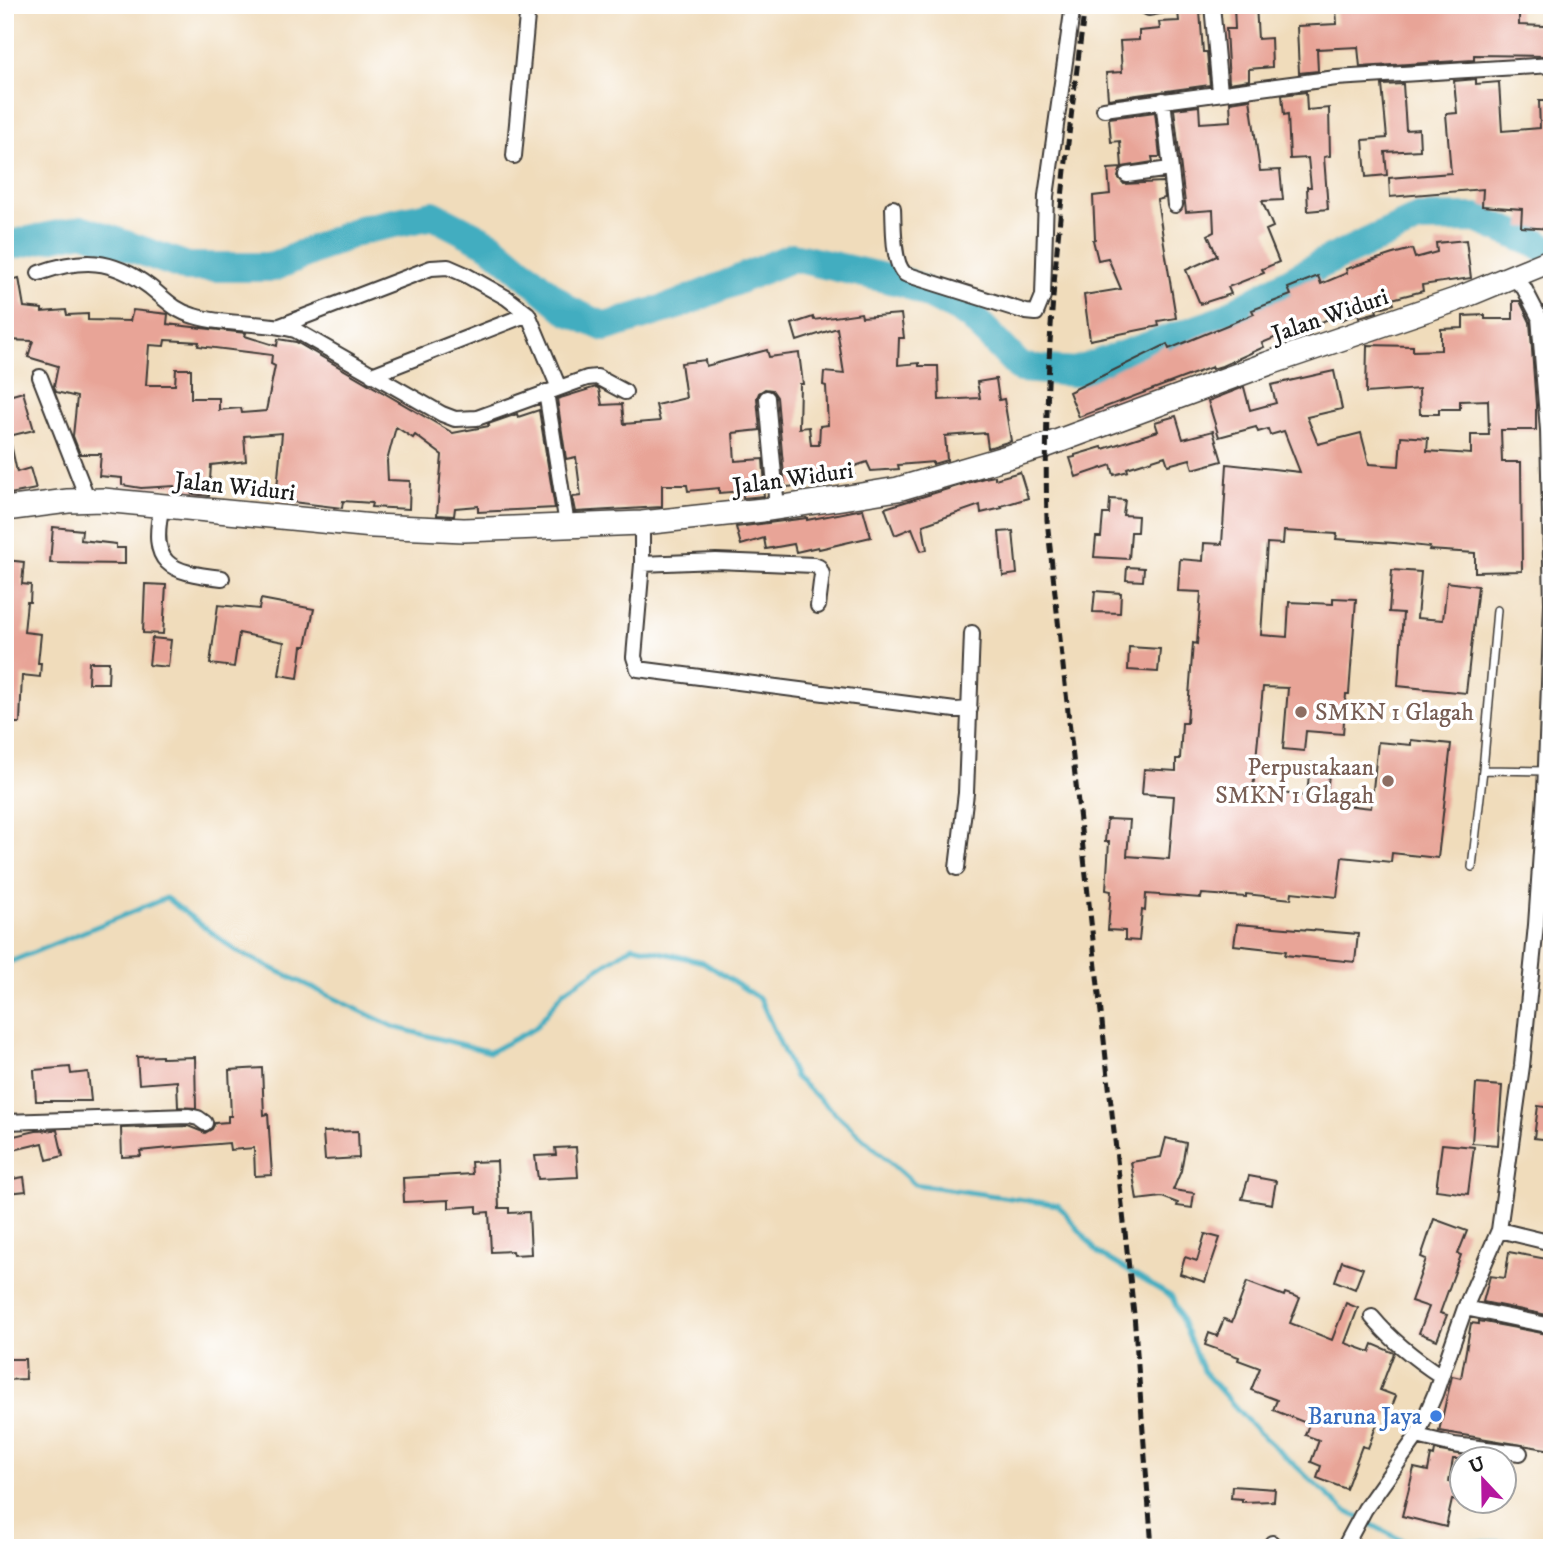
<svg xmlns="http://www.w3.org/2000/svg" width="1557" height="1553" font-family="'IM FELL DW Pica',serif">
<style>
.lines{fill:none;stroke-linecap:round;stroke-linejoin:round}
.stream{stroke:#42adc0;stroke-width:5}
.river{stroke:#42adc0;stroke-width:30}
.building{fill:#e8a497;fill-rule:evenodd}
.service-casing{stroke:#3c3934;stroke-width:10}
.minor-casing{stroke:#3c3934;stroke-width:18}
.primary-casing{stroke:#3c3934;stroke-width:26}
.service{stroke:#fff;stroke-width:7}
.minor{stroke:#fff;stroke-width:14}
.primary{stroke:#fff;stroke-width:23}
.rail{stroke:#1c1c1c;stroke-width:5;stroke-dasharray:10 5;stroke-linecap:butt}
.education-dot{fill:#8d6e63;stroke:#fff;stroke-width:2.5}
.shop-dot{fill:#3f7fe0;stroke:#fff;stroke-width:2.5}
.labels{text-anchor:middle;stroke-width:7;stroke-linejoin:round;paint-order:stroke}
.street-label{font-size:24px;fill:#1c1c1c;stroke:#fff}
.education-label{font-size:24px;fill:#785e54;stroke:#fff;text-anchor:start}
.shop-label{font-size:24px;fill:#366cbe;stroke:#fff;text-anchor:end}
</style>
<rect width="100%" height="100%" fill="#fff"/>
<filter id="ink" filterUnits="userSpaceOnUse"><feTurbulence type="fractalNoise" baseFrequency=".0143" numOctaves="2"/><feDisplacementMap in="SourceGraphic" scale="14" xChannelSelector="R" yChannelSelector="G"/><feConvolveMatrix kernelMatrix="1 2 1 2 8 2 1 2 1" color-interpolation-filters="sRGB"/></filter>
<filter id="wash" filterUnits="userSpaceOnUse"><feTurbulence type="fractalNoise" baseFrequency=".00686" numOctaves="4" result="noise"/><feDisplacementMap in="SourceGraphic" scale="28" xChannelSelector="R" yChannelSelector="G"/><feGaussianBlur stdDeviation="1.57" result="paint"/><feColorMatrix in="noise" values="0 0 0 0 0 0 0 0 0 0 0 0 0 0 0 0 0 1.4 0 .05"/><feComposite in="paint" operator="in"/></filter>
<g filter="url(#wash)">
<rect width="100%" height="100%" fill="#f0dcbb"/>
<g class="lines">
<path class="stream" d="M5,964L166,898L236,951L394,1027L490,1052L535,1028L564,991L633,946L703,962L760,999L795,1077L914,1184L1058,1205L1098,1253L1172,1297L1203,1371L1256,1430L1344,1510L1405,1542H1552"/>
<path class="river" d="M5,246L83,230L187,267H273L360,230L433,215L491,245L569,311L605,327L677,305L793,257L907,283L970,315L1021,368L1075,372L1216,323L1323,263L1418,219L1476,218L1538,244L1552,254"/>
</g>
<g id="blocks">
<path class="building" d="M1234,5H1256L1258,39L1271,38L1272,67L1249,69V80L1229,83L1226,29H1235Z
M1406,5H1519V25L1545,26V56L1474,55V60L1360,67L1358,47L1317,49L1318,71L1299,73L1297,26L1337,24L1336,9Z
M1200,11L1203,52H1207L1210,85L1108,99L1106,73L1122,72L1120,41L1139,40V31L1160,29L1159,22L1179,21L1178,12Z
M1476,79V84L1499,82L1502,131L1540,128L1539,101H1552V229L1521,227L1522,209L1482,206L1483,189L1390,197L1389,178L1451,173L1446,114L1457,113L1454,81Z
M1403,84L1406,130L1419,129L1420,150L1385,152L1387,175L1366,177L1363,140L1387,138L1382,85Z
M1306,92L1307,110L1329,108L1330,156L1324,157L1328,209L1308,211L1307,187H1311L1308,158L1290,159L1288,114L1284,115L1282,95Z
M1250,99L1260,171L1280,170L1283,200L1262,201L1273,227L1266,230L1279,262L1262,269L1264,273L1228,287L1231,294L1200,304L1186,270L1217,256L1208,235L1214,232L1213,210L1186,212L1174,109L1199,106L1200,123L1231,121L1230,102Z
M1155,112L1160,157H1152L1153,162L1122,167L1120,141L1111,142L1109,118Z
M1121,168L1118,177L1124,184L1163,182L1165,198L1157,200L1176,318L1158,321L1159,326L1090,340L1084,295L1121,289L1108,258L1098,260L1093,240L1095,239L1093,196L1110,194L1108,169Z
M1466,240L1471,278L1422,285L1423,291L1392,299L1394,304L1376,309L1377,312L1359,317L1358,313L1342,320L1340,314L1305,329L1303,326L1262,343L1264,347L1222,366L1212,369V367L1079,417L1069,392L1167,344L1169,349L1254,314L1252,310L1291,295L1288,288L1318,276L1321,284L1347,273L1346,269L1393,254L1412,249L1415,258L1437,252L1436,243Z
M19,278L24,307L42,309V312L66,310L67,315L88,314V320L130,321L133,310L168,314L167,324L246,333L245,336L277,346L278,339L296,342L453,433L489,426L488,424L517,414L518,417L539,410L555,508L478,512V506L455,508L454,516L437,515L442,455L415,435L413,438L396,427L387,461L388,480L410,481L409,509L371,507L372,503L343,501L342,508L276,500L282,433L244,436L246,461L211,465L209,496L192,494V491H174V486L141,488L122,485V478L99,476L101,454H80L73,436L77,397L56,392L54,386L58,366L28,357L33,341L5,340V281ZM165,340L199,342L198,346L272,355L271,364L275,366L266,411L242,413L241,408L219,410V398H191V369H176L175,385H146L149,345L164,346Z
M1513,301H1520L1530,322L1536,405V430H1501L1502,462H1521L1522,571L1475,572V553L1429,550L1430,547L1394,543L1336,539L1337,534L1284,531L1283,544L1267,543L1261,635L1287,637L1289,602L1333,604V598L1356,599L1349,694H1346L1343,734L1306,731L1304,751L1283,749L1288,688L1263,687L1253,790L1307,796L1310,763L1330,765L1326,803L1371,808L1378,742L1411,745V740L1451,744L1438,858L1392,853L1391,862L1342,857L1337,897L1292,892L1291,899L1246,894V897L1202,894L1201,898L1146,894L1145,911L1142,910L1139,941L1125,940V931L1108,930L1111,891L1106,890L1109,842H1105L1107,819L1130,820L1127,856L1169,859L1174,796L1142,794L1144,769L1176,771V759H1180L1182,723H1187L1193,643L1197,644L1201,592L1178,591L1180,559L1203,561L1204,543L1222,544L1227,464L1300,472L1284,431L1270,435L1268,429L1258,432L1256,427L1219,437L1208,401L1244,387L1250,410L1276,403L1271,385L1334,371L1342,409L1307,417L1318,444L1361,433L1369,464L1399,466L1401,436L1428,438L1427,451L1471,454V435H1489L1488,400L1460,401V409H1439V414H1420L1419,389L1366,393L1367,345L1413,346V351L1441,350V329L1463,328V316L1485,315V319H1513Z
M861,313L862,317L901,314L904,338H899L898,365L919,363V366H938L939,400L980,398L977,382L996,379L999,400L1004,399L1011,441L988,448L986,433L945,436L947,460L933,464V462L898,465L899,469L871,471L867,462L852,467L854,474L843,475V478L827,480V474L800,478V486L785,487L777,397L772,390L765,389L759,393L757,398L760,430L733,433L735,461L763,459L765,487H763L764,496L743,498V491L719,493V488L688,491L687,485H662V507L575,512L572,497L581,496L576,457L566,459L557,399L596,387L599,389L602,405L622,404L624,424L660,421L656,405L686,398L681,363L705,360L706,366L767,350L769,357L799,353L803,384H800L799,428L809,427L811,445H819L820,426L828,425L826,386L823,385L824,372L844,374L837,328L797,341L792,324L813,317L814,320Z
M23,392L34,430L5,437V397Z
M1176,416L1183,439L1213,431L1222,461L1193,469L1190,459L1168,465L1165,456L1127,468L1128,471L1114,475L1111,465L1076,477L1070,458L1075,457V455L1102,447L1103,449L1158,431L1155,422Z
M5,444H11L17,472L30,468L36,489L5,495Z
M1020,472L1028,498L1001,506L1002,508L981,513L980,505L923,525L927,550L921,551L912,528L895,535L885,508L984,478L995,476V479Z
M1110,499L1125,500L1123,515L1138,516L1137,532H1131L1129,559L1094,557L1096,537H1101L1103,514H1109Z
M863,509L871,537L819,549L818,547L796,552L794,544L766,549L764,538L741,545L736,527L807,518V520Z
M53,527L82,530L81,540L116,544V548H125V564L50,563Z
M1013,531L1017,574L1003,576L999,532Z
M5,560L24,562L22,584L31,585L30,602H27L24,632L41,634L38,663H41L40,677L22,675L20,723H5Z
M1127,567L1144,568L1143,581L1126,580Z
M1392,570L1421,572L1417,618L1443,620L1447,582L1478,586L1466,693L1398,686L1403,613L1389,612Z
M145,584L166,585L163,634L143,633Z
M1095,591L1121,593L1120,613L1093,612Z
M261,599L314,609L306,646H302L298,678L279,675L284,642L239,633L234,667L210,664L218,605L259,609Z
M152,638L171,640L168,667L149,665Z
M1129,647L1160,649L1158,672L1128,670Z
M89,662H109L108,683H88Z
M1237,924L1358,934L1355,962L1285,955L1286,951L1234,945Z
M162,1056V1058L195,1057L196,1108L178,1107L177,1081L139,1084L137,1057Z
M70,1067L71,1074L88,1072L91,1101H36L34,1070Z
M262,1068L264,1115L268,1114L272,1175L255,1176L254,1148L230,1150L229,1143L159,1149L140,1151L141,1156L122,1157L121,1128L188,1126L205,1133L212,1129L215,1123L228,1122V1116H231L229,1070Z
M1476,1084L1502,1086L1498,1145L1472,1143Z
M1538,1106L1552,1108V1140L1534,1138Z
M57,1130L63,1156L47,1160L43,1143L5,1152V1138L36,1131Z
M358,1131L359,1158L325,1160L323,1132Z
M1166,1138L1186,1143L1181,1171L1173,1190L1194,1193L1192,1208L1177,1206L1178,1203L1162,1197L1137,1200L1131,1162L1161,1157Z
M1442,1144L1474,1147L1468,1194L1436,1190Z
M576,1147L578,1177L538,1179L535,1156L556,1155L555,1148Z
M497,1161L499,1208H509V1213L529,1212L531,1254L513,1255L512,1251L491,1252L489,1212L477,1213V1206L449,1208V1200L404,1202L403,1178L472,1174L471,1162Z
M1249,1176L1276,1181L1272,1204L1242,1199Z
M24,1177L26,1191L8,1193L6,1180Z
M1434,1219L1467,1231L1458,1254L1461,1255L1440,1313L1447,1315L1437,1340L1419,1333L1429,1307L1411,1301L1426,1259L1421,1257Z
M1205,1234L1220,1238L1205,1282L1180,1274L1185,1257L1197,1261Z
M1509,1252L1552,1260V1316L1483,1302L1490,1276L1505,1278Z
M1342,1261L1363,1268L1355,1289L1335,1281Z
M1247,1282L1284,1296L1285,1293L1300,1298L1290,1323L1332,1340L1346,1303L1358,1308L1345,1343L1370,1352L1373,1344L1394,1353L1380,1390L1396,1396L1384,1427L1377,1424L1368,1448L1362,1446L1346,1489L1317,1478L1321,1466L1311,1462L1319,1440L1305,1435L1309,1424L1273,1410L1277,1400L1251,1390L1260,1368L1238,1360L1239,1357L1205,1345L1209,1333L1217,1336L1224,1319L1232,1322Z
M1479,1321L1552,1335V1450L1439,1431L1452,1376L1461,1378L1471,1323L1479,1324Z
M5,1359H25L26,1379L5,1380Z
M1435,1450L1485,1459H1453L1449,1482L1462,1484V1502L1452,1500L1446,1527L1402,1516L1414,1468L1428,1471L1431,1455L1434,1456Z
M1232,1486L1275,1489L1274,1501L1242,1502V1499L1231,1498Z"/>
</g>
</g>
<g filter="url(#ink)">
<use href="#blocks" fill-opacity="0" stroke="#3c3934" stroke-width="2"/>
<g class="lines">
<g class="service-casing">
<path id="service" d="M1483,770L1497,610
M1472,867L1483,770L1546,771"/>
</g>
<g class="minor-casing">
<path id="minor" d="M1143,5L1149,8L1165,5
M1212,5L1220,92
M1163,100L1175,205
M1104,109L1336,78L1552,65
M514,156L528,5
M1127,175L1170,169
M893,208C894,225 892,263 905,274L1026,312L1036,313L1043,296L1046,196L1073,5
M39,273C82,258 111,258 150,287C165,299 175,311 194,316C227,326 262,321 295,330L442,414L455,419L477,418L587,378L597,377L625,392
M280,326L431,268L448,267L464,274L507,298L528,314L559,388
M372,375L528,314
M40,377L88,500
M546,392L567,525
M767,398L777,508
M162,505C149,565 168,572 222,578
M642,523V564L634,657L638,669L955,710L970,709
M642,564L716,561L814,565L819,567L822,574L818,606
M957,868L966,793L972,633
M5,1122L189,1116L198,1118L205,1123
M1499,1230L1552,1243
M1465,1308L1552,1326
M1372,1317C1392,1341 1415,1359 1441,1376
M1417,1436L1454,1445L1520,1453
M1272,1543L1276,1548
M1344,1548L1365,1509L1417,1436L1435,1394L1465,1308L1499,1230L1522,1066L1536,925L1545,793L1552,603L1548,430L1539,317L1524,288L1512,277"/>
</g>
<g class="primary-casing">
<path id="primary" d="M5,509L68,501L103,500L373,526L464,530L642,523L763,510L842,498L898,489L1045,446L1267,364L1455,300L1552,260"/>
</g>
<use href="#service" class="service"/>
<use href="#minor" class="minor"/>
<use href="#primary" class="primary"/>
<path class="rail" d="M1085,5C1063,178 1042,346 1047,520L1134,1314L1152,1548"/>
</g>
</g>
<g class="education-dot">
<circle cx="1301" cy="712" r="7"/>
<circle cx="1388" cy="781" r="7"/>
</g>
<circle class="shop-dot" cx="1436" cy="1416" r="7"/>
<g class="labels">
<g class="street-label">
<text transform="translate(1330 315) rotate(-19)" y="8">Jalan Widuri</text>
<text transform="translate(793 478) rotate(-8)" y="8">Jalan Widuri</text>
<text transform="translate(235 486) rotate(6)" y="8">Jalan Widuri</text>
</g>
<g class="education-label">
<text x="1315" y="720">SMKN 1 Glagah</text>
<text x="1374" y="775" text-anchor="end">Perpustakaan<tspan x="1374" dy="28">SMKN 1 Glagah</tspan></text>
</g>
<g class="shop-label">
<text x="1422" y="1424">Baruna Jaya</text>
</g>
</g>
<rect width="1557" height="1553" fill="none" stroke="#fff" stroke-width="28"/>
<g transform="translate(1483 1480) rotate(338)"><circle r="33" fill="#ffffff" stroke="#a4a4a4" stroke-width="2"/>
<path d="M0-5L12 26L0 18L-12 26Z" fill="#b5179e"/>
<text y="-10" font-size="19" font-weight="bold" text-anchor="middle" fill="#1c1c1c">U</text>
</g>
</svg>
